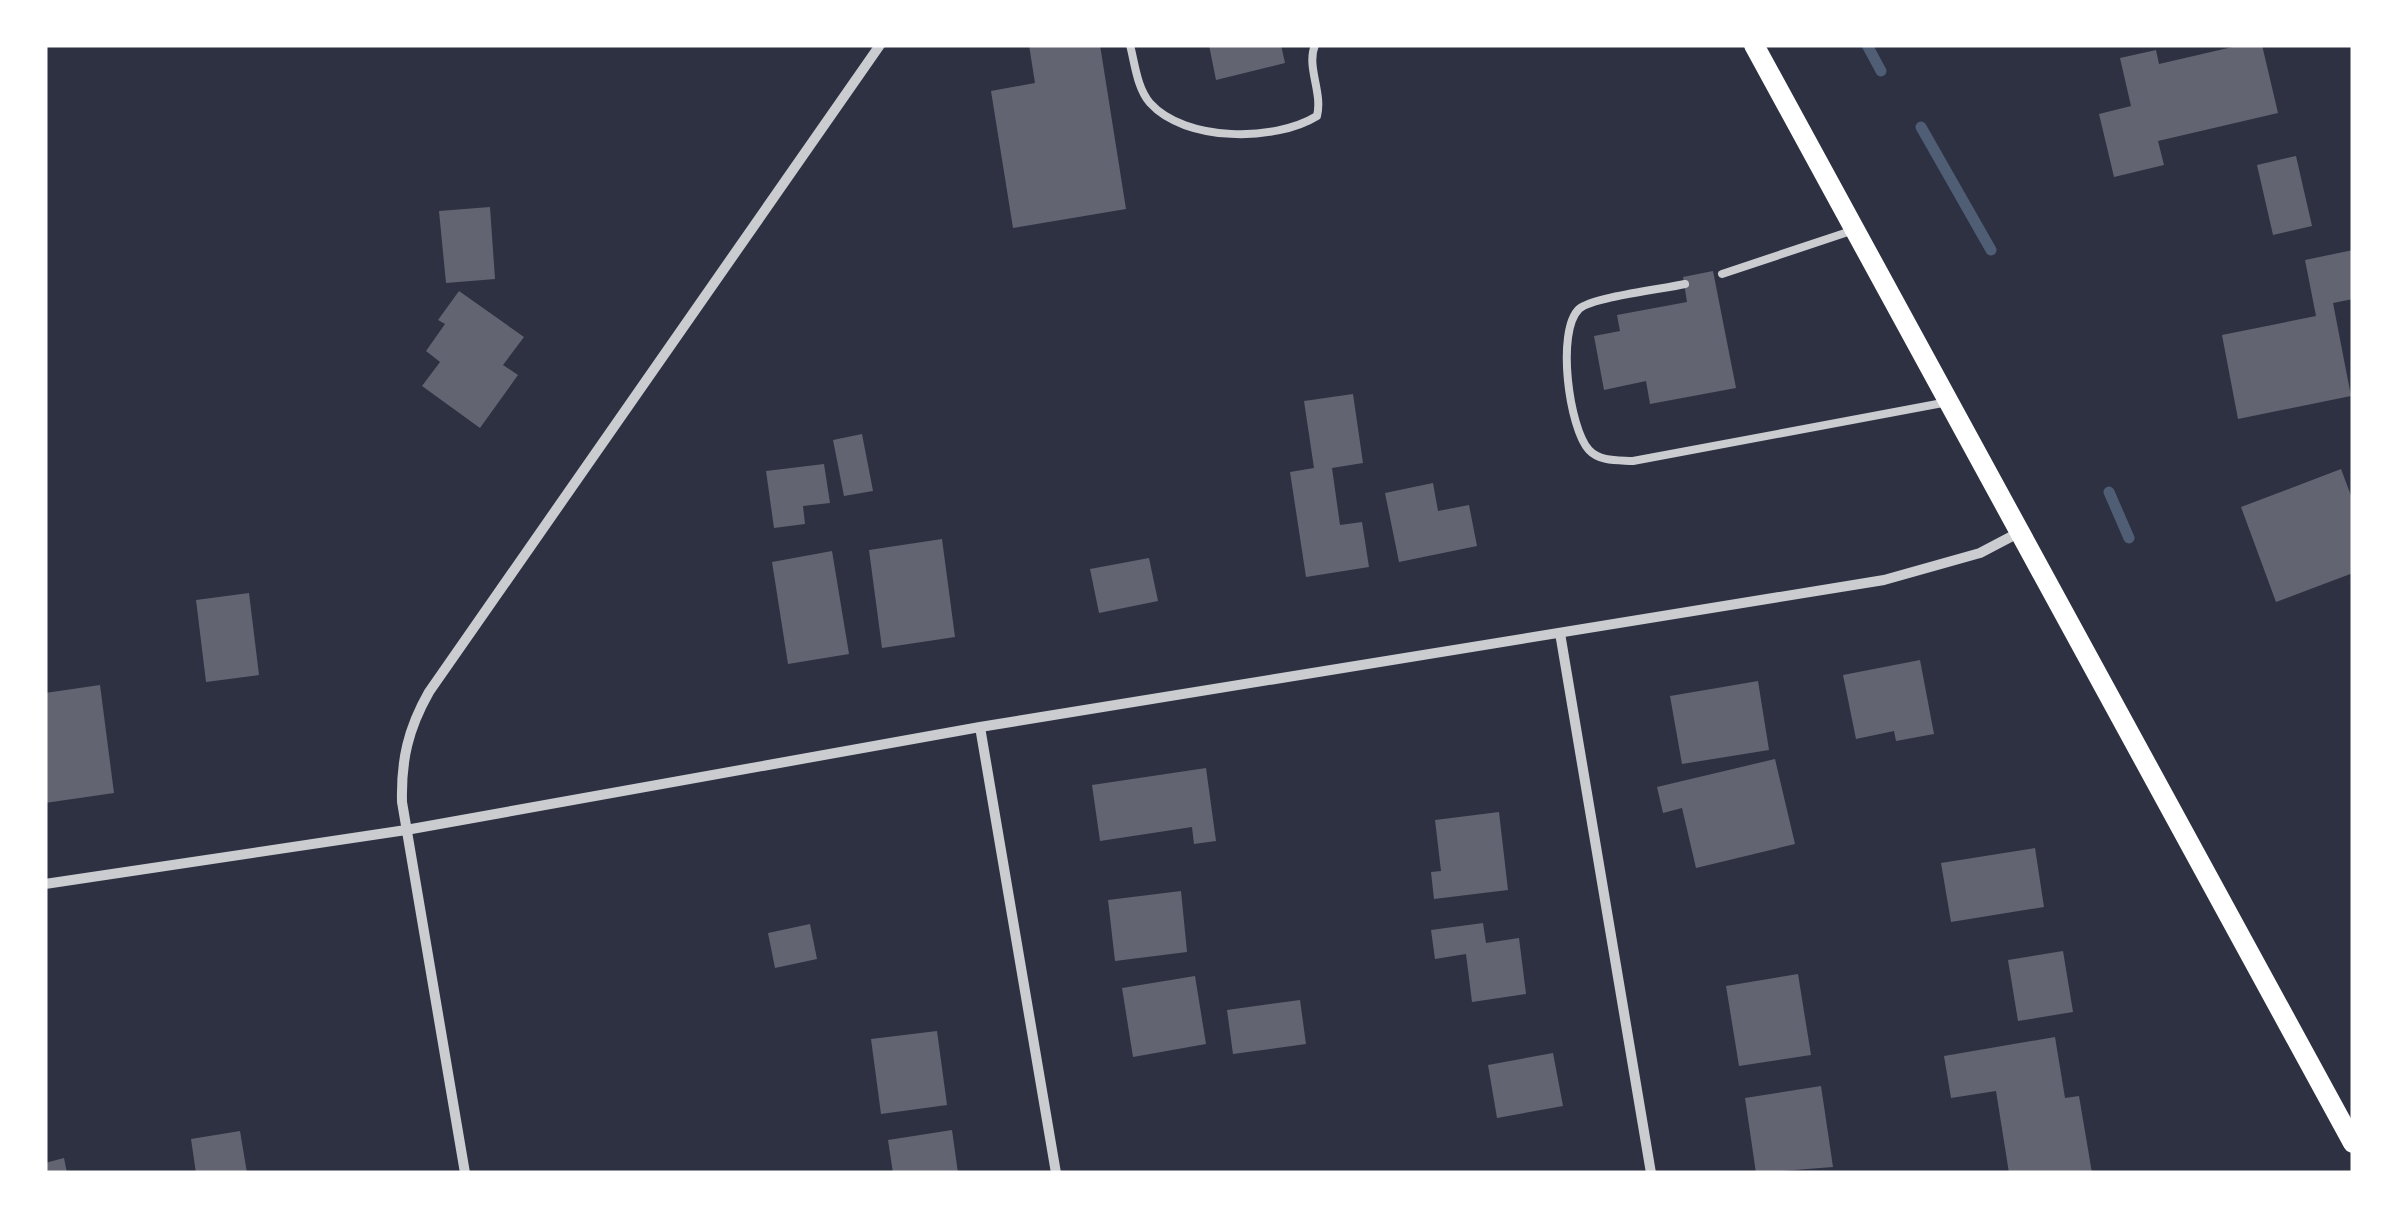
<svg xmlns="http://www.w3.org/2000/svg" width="2398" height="1218" font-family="'Archivo Narrow',sans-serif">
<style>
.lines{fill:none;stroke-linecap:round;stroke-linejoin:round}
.stream{stroke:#4f5d75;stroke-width:11}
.building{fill:#626471}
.service{stroke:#caccd0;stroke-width:8}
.minor{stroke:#caccd0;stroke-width:10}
.secondary{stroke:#fff;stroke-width:20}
</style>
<rect width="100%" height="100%" fill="#2d3142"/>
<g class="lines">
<path class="stream" d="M1867,45L1881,71
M1921,127L1991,250
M2109,492L2129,538"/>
</g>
<path class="building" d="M1029,45H1100L1126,209L1013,228L991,91L1035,83Z
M1209,45H1281L1285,63L1216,80Z
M2241,45H2262L2278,113L2158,141L2164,165L2114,177L2099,114L2131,106L2120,58L2156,50L2159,64Z
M2296,156L2312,226L2273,235L2257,165Z
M490,207L495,279L446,283L439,211Z
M2353,250V299L2333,303L2351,396L2238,419L2222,335L2316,316L2305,260Z
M1713,271L1736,388L1650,404L1646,381L1604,390L1594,336L1620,331L1617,315L1687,302L1683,277Z
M459,291L524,337L503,365L518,375L480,428L422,386L440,362L426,351L445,324L438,320Z
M1353,394L1363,463L1332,468L1340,525L1362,522L1369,567L1306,577L1290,472L1314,468L1304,401Z
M862,434L873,491L844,496L833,440Z
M824,464L830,503L803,506L805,524L774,528L766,471Z
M2341,469L2353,501V573L2276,602L2241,507Z
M1433,483L1438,511L1469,505L1477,546L1399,562L1385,493Z
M942,539L955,637L882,648L869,550Z
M832,551L849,654L788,664L772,562Z
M1149,558L1158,601L1099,613L1090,569Z
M249,593L259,675L206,682L196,600Z
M1920,660L1934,734L1896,741L1894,731L1856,739L1843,675Z
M1758,681L1769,750L1682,764L1670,696Z
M100,685L114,793L45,803V693Z
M1775,759L1795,844L1696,868L1682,808L1663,813L1657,787Z
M1206,768L1216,841L1194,844L1192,827L1100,841L1092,785Z
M1499,812L1508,890L1434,899L1431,872L1441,871L1435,820Z
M2035,848L2044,907L1951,922L1941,863Z
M1181,891L1187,952L1115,961L1108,900Z
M1483,923L1486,943L1519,938L1526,994L1472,1002L1466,954L1435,959L1431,930Z
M810,924L817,959L775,968L768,933Z
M2063,951L2073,1012L2018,1021L2008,960Z
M1798,974L1811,1055L1739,1066L1726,986Z
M1195,976L1206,1044L1133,1057L1122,988Z
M1300,1000L1306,1044L1233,1054L1227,1010Z
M937,1031L947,1105L881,1114L871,1039Z
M2055,1037L2065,1098L2079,1096L2092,1173H2009L1996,1091L1951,1098L1944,1056Z
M1553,1053L1563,1106L1497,1118L1488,1065Z
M1821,1086L1833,1167L1756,1173L1745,1098Z
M952,1130L958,1173H893L888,1140Z
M240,1131L247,1173H196L191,1139Z
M64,1158L67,1173H45V1163Z"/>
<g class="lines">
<path class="service" d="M1130,45C1135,64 1137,88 1150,103C1185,142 1275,142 1317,116C1323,92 1306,67 1315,45
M1722,274L1851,231
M1685,284C1663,289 1593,297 1579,309C1556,331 1569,428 1589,450C1600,462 1619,460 1633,461L1948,402"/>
<path class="minor" d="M1560,633L1651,1173
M980,727L1056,1173
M45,884L406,830L980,727L1884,580L1980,553L2020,532
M465,1173L402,802C401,760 408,729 429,692L880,45"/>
<path class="secondary" d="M1754,45L2353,1143"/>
</g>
<rect width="2398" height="1218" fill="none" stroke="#ffffff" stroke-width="95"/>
</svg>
